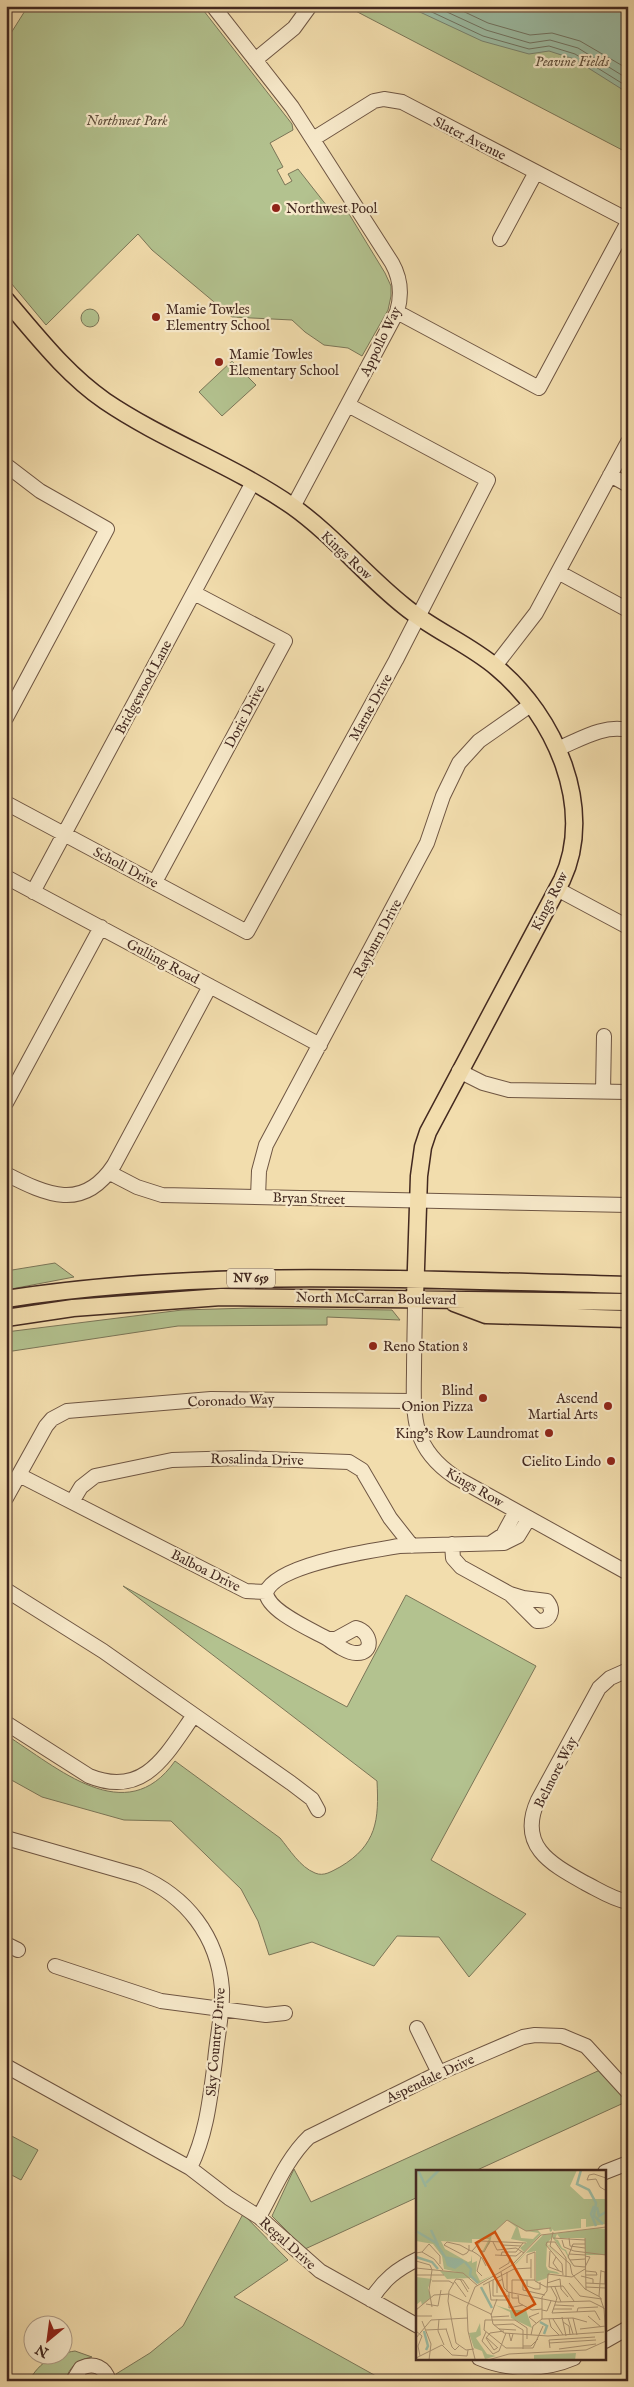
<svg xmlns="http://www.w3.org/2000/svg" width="634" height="2387" font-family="'IM FELL English',serif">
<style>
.green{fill:#b3c28f;stroke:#7b7658}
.water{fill:#9cbda5;stroke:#788270}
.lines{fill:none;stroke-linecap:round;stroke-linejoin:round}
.shore{stroke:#707362;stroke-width:1}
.minor-casing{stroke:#6f5643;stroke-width:16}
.major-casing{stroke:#432920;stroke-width:19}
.minor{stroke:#f7e9ca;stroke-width:14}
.major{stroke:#f2ddad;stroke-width:16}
.poi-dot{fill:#8f2418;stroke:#f7e9ca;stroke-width:2}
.labels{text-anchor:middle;stroke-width:4.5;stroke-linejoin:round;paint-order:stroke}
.shield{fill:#f7e9ca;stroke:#796353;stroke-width:1}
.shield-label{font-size:12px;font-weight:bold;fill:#432920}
.park-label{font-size:14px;font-style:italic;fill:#5f4f3c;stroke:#f7e9ca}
.street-label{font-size:14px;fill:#432920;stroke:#f7e9ca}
.poi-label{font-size:14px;fill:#432920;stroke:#f7e9ca;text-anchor:start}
.inset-river{fill:none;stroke:#9cbda5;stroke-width:2.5}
.inset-road{fill:none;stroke:#ac9575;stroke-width:1}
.view{fill:#d8540e;fill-opacity:0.15;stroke:#d8540e;stroke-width:2.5}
.inset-edge{fill:none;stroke:#432920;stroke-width:2.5}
</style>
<rect width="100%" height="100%" fill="#f2ddad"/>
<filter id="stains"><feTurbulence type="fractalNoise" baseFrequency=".004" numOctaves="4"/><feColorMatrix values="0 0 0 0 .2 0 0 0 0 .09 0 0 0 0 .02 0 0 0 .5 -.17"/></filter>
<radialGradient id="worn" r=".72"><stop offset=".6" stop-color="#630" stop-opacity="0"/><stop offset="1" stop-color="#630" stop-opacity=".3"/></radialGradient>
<path class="green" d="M28,6H200L292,124L293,130L270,143L283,167L277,170L285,185L292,181L288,174L298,169L327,206L346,209L385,273L391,286V296L388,310L362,356L348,348L324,345L305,332L292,320L232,317L152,250L138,234L46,325L6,277V41Z
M346,6H628V153Z
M81 318a9 9 0 1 1 18 0a9 9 0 1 1-18 0Z
M232,361L256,385L222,416L199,392Z
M55,1263L74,1277L6,1290V1271Z
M251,1308L392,1310L400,1320L327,1317V1325L178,1326L6,1352V1332L182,1310Z
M123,1586L347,1707L406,1595L536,1666L431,1860L526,1914L469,1977L439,1937L397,1936L374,1966L312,1942L269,1955L258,1921L241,1889L171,1821L124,1820L42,1797L6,1777V1735C57,1767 126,1831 175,1761L280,1838C290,1850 300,1867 315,1873C324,1877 332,1871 340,1867C377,1845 379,1820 377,1781Z
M600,2070L628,2101L475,2171H418V2197L305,2249L272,2216L294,2169L311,2202Z
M6,2133L38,2150L21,2180L6,2172Z
M243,2214L288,2260L234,2297L385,2381H116V2374L150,2353L183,2326Z
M75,2351L92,2357C77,2360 70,2366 65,2381H29C40,2361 55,2354 75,2351Z"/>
<path class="water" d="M407,6H628V93L574,59L549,51L529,54L482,41Z"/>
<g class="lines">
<path class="shore" d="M419,6L483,36L529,49L549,46L575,54L628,87
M434,6L486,30L530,43L550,40L578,48L628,79
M452,6L488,23L530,35L552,33L580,41L628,69"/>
<g class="minor-casing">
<path id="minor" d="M213,6L292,107L392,263C401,279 402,295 397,312L293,507
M255,60L294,28L310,6
M313,139L374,101L384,99L402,102L628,220
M500,239L536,172
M397,312L539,388L628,222
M6,465L40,491L107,529L6,718
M610,475L628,485
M558,572L628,610
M495,666L536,613L628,442
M557,749C579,740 604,724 628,730
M6,803L247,932L396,660L488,480L348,405
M6,877L320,1045
M155,882L285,641L194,593
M557,889L628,927
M33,892L253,482
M459,1071L483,1083L509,1090L628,1092
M603,1092L604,1036
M6,1103L101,927
M110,1173L137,1187L162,1195L628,1205
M6,1174C47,1195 83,1212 114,1165L210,986
M258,1197L259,1171L266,1145L427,843L443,796L459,763L479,741L532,704
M415,1298C415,1323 414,1348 414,1372C413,1419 413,1449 455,1477L628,1573
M19,1475L246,1591L266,1592
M6,1498L46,1426L52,1419L67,1411L211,1399L413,1401
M72,1502L81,1487L95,1476L172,1460L241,1458L349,1462L362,1470L390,1518L412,1546
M491,1543L503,1535L516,1511
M452,1544L453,1558L461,1567L510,1594L523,1598L547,1601C555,1611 550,1622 537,1621L510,1594
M6,1590L103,1651L291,1783L312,1799L318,1810
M266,1592C278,1564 370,1551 399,1546L504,1543L518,1536L529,1518
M266,1592C267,1611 312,1630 328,1639
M356,1628C372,1632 374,1654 356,1653C347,1653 335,1644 328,1639H336Z
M628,1670L610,1678L599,1688L538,1800C517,1846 551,1864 585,1883C599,1890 612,1899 628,1902
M6,1723L89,1776C145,1799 167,1753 194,1715
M6,1838L139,1876C186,1896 218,1936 222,1989C223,2012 217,2037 215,2061C210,2098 207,2133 190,2168
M6,1944L18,1950
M55,1966L161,2001L266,2015L285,2013
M417,2028L439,2073
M6,2066L190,2168L229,2198L259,2217L320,2271L418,2326
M605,2172L628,2163
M259,2217C274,2190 287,2158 309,2137L439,2073L523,2037L535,2035L562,2036L586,2046L628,2092
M371,2300C383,2280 397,2269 418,2259
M605,2341L628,2328
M479,2358C509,2371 544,2371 574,2358
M73,2381L81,2368C94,2362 105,2367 109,2381"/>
</g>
<g class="major-casing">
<path id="major" d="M6,300C37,336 66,374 105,401C164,441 233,465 292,506C333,535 365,575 404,606C433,630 469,644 497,668C554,715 596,808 562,880L428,1132L423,1147L419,1176L415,1298
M6,1299C212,1267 420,1280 628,1285
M454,1303L486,1315L628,1319
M6,1318L73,1308L221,1297L628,1302"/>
</g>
<use href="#minor" class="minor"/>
<use href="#major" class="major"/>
</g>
<g class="poi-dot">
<circle cx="276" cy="208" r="5"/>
<circle cx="156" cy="317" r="5"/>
<circle cx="219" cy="362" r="5"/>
<circle cx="373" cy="1346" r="5"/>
<circle cx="483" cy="1398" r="5"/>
<circle cx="608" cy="1406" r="5"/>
<circle cx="549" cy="1433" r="5"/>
<circle cx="611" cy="1461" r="5"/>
</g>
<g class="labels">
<rect class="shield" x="227" y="1268.5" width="48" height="19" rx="4"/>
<g class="shield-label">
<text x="251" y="1282">NV 659</text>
</g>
<g class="park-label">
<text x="572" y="66">Peavine Fields</text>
<text x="127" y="125">Northwest Park</text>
</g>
<g class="street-label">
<text transform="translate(470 138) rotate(27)" y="5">Slater Avenue</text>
<text transform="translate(380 341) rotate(-64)" y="5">Appollo Way</text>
<text transform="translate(347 555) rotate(43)" y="5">Kings Row</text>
<text transform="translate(143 687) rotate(-62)" y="5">Bridgewood Lane</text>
<text transform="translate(370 707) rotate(-61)" y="5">Marne Drive</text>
<text transform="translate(244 716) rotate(-62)" y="5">Doric Drive</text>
<text transform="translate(126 867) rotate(28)" y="5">Scholl Drive</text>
<text transform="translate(549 901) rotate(-63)" y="5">Kings Row</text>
<text transform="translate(377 938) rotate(-62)" y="5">Rayburn Drive</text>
<text transform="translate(163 961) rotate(28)" y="5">Gulling Road</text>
<text transform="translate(309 1198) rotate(2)" y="5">Bryan Street</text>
<text transform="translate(376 1298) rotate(1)" y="5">North McCarran Boulevard</text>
<text transform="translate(231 1400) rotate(-2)" y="5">Coronado Way</text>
<text transform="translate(257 1459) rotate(1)" y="5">Rosalinda Drive</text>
<text transform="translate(475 1487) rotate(30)" y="5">Kings Row</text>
<text transform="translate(206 1570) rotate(27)" y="5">Balboa Drive</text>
<text transform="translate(555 1772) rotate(-63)" y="5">Belmore Way</text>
<text transform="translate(215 2042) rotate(-85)" y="5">Sky Country Drive</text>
<text transform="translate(430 2078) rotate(-25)" y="5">Aspendale Drive</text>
<text transform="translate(288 2243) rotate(42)" y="5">Regal Drive</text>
</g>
<g class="poi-label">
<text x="286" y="213">Northwest Pool</text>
<text x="166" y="314">Mamie Towles<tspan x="166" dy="16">Elementry School</tspan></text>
<text x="229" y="359">Mamie Towles<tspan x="229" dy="16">Elementary School</tspan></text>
<text x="383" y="1351">Reno Station 8</text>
<text x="473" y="1395" text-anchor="end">Blind<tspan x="473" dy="16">Onion Pizza</tspan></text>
<text x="598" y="1403" text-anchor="end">Ascend<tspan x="598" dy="16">Martial Arts</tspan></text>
<text x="539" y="1438" text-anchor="end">King's Row Laundromat</text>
<text x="601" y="1466" text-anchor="end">Cielito Lindo</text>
</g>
</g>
<g transform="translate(416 2170)">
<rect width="190" height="190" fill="#f2ddad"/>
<path d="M0,0H161L154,16L168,29H190V54L170,57V49H165V58L138,61L136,59V61L134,62L133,58L122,60L125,64L108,82L104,78L111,72L95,69L100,57L91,50L76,64L74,73L64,86L73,69H56V73L25,71L29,79L52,92L55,91L56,85V93L61,91L60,103L64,111L75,106L62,114L55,108L31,109L24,101L41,102L28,99L26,86L17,74L0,71ZM102,57L110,61L123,63L117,69L105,68ZM181,58L190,59V85H169V68H144L141,64L139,69L142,70L146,78L150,80L157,97L149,81L145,79L136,67L131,74L148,91L131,75L130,96L132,100L141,102L144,104L134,103L131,108L120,112V81L110,83L101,93L96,97L127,65ZM0,107L16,109L12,118L15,127L6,135L5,131L0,135ZM79,135L95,140H110L116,158L95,148L94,142ZM64,153L65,165L60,168L71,184L80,186L69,189L66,181L58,178L53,163L60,162ZM160,183L159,190H118V185Z" fill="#b3c28f" fill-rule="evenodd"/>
<path d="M28,86L46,89L49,92L39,99L31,96Z" fill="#9cbda5"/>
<path class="inset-river" d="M2,0L10,17M165,0L161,14L173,20L180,33L178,46L187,54M10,13L23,0M178,36L175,44L180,56M181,37L183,46L190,42M15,60L22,75M0,61L20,73L29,87M0,87L16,92L22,99M49,92L55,99L54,105L62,113M65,117L76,138M124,152L131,156L128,164M8,161L12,176L10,180"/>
<path class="inset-road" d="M171,10L180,9L184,17L189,20M171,10L173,5L178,4L190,8M137,62L134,76L154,94L156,104L169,119L184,127L188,139M77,63L91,50L110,61L135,58M137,68L169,70M153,68L154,76L169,78M169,68L170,120M146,70L148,77L158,81L190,85M77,72L81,80L100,78L108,83M13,74L24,86V94M53,75V80L51,83L47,85L28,75L31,72L44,75L53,80L55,81H56L61,84L66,88L70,96M86,75L105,76M62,79L68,82L74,71M56,81L65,71L110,73M134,81L133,97L146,102M6,82L18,89L27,100M0,83L6,82L13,74M153,84L169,85M79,85L100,86L106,81M85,86L86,82H100L107,73M169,86L174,87L169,97L158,96L152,87L157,74H169M65,87L61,101L66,106M140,87L137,93L143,101M154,90L169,89M0,91L14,95L16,100M111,93V85L119,82V111L130,117L147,116L158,131M0,98L47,103L62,116M83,99L93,93L94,86M16,100L13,120L16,137M185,101L189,102V114M85,102L88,118L92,122L142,132L174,131L188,138L190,171M0,105H28M147,105L146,94L130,75L131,72H139L150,88V107M170,105H181L180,102L170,101M165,106L177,109V113M115,108V89M44,109L52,122M77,110V126H93M107,110V120L129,125M111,110V116L119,119H124V112M16,111H33L38,114M39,112L50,127M73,112L75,130H93M131,113L144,109L145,119L152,127M153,113L164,126L186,129M170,113L190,114M67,115L98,99L115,98M135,117L141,128L136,143L179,141L184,150M139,117L145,132M170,117L190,118M53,119L47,110L40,109L33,121L32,131L40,173L50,180L58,179M91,122V102M93,122V138L107,135M81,123V112L87,109M102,125L103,133L116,140L126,139M183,126L185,100M102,128H96V110H119M10,134L22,136L25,120M139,135L158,136M137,139H156M0,140L18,125L33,124L75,144L77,154L88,163L132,166L188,162M126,140L131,141L135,131M161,142L162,138L182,137M75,145L81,129M0,146H16M172,146L185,157M76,147L93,146M146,147L150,166M152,148L157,164M157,148L161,165M23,149L22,161L28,175M126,149L157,148L171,152M133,149L135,157L143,165M137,149L147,165M6,151L15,174L13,190M147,152L153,156L154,165M120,153L113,147L123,143M78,155L97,154L107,160V179M30,159L36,177L39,180L43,176M83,159L100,160M164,159L190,156M10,160L31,159M0,161L6,166L2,176L4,186M70,162L66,171L77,184L83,181L90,163M93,163L95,171L97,164M115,165L117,156L126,149V127L131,121L132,104L156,107L169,99M70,167L82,178M0,168L15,150L52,148M111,169V158L99,150H69L68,160L90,178H117L127,156M133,173L180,170M107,176H115L122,169M81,178L78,180L70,168L74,163L88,161M134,178L133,170L179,167M143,179L180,174M0,188L26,175L36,185L51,186L52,180M59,189L52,161L51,137L59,117L96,95L125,65L190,57M72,190L93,184L170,180L190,171"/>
<path class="view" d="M79,62L119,134L100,145L60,73Z"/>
<rect width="190" height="190" class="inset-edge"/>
</g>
<rect width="634" height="2387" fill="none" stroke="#f2ddad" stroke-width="25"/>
<rect x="8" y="8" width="619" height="2372" fill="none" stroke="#432920" stroke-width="2.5"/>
<rect x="12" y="12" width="609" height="2362" fill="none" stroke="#432920"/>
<g transform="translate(48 2340) rotate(209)"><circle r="24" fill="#f7e9ca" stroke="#af9c86"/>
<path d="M0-4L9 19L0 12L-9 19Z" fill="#8f2418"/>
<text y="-8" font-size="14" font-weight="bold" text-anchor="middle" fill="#432920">N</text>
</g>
<rect width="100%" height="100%" filter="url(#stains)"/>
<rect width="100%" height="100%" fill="url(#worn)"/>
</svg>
